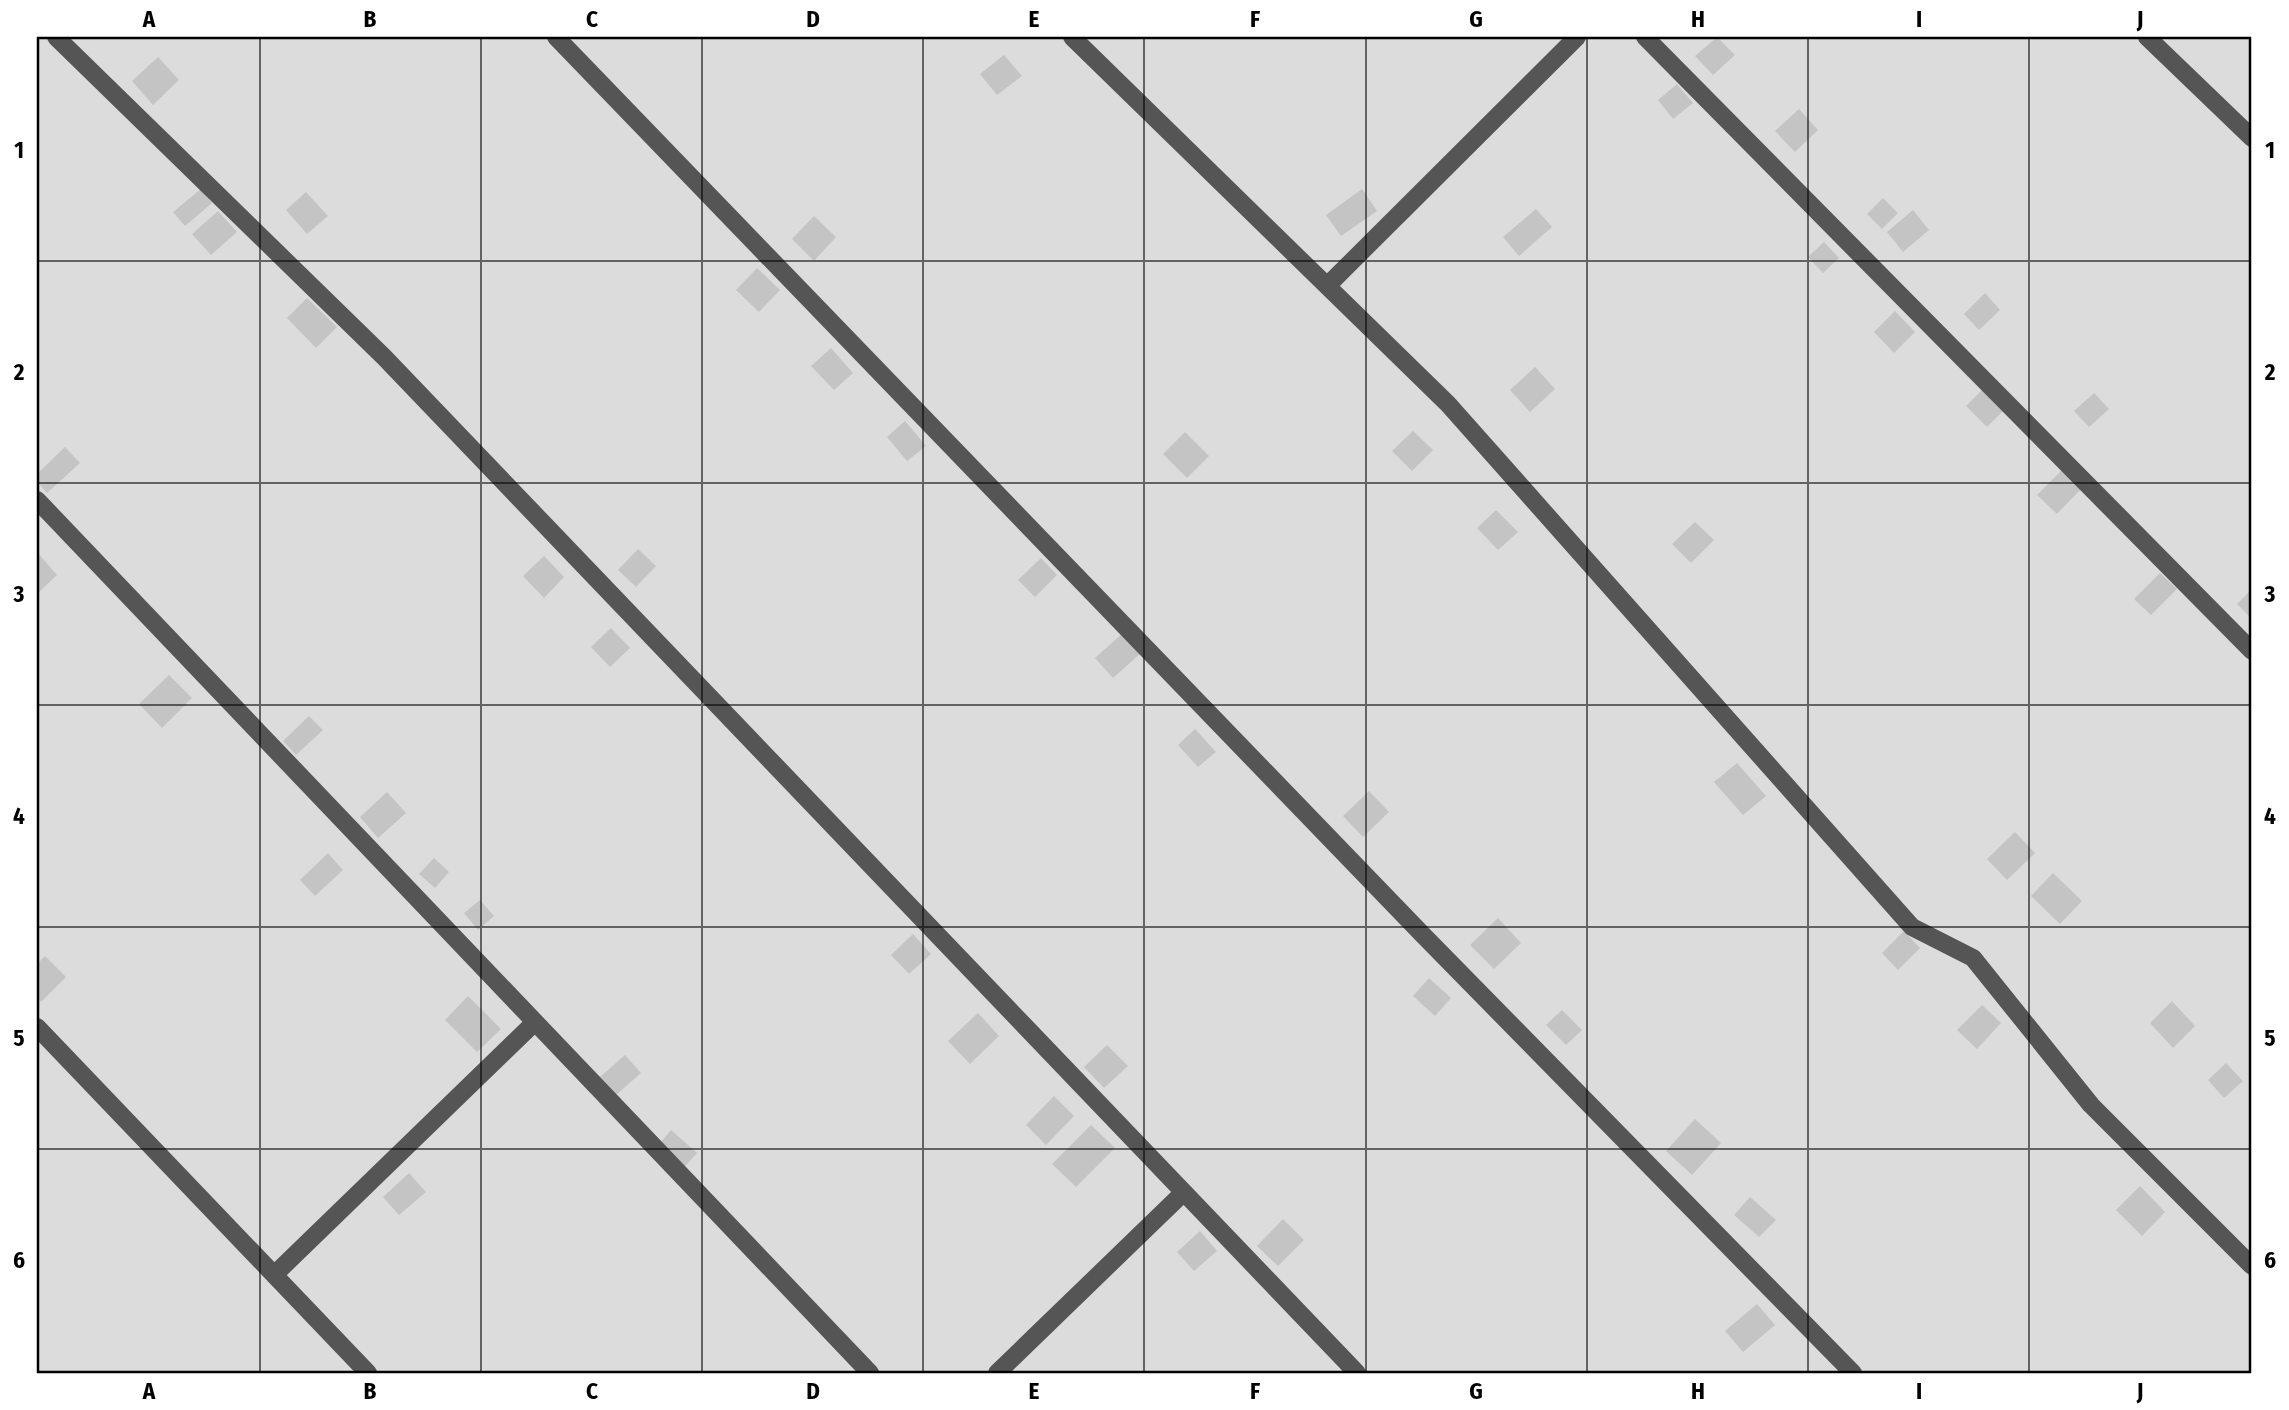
<svg xmlns="http://www.w3.org/2000/svg" width="2289" height="1410" font-family="'Fira Sans Condensed',sans-serif">
<style>
.green{fill:#dcdcdc}
.building{fill:#c4c4c4}
.lines{fill:none;stroke-linecap:round;stroke-linejoin:round}
.minor{stroke:#555;stroke-width:18}
.grid{fill:none;stroke:#000;stroke-width:2;stroke-opacity:0.55}
.neatline{fill:none;stroke:#000;stroke-width:2.5}
.grid-label{font-size:23px;text-anchor:middle;font-weight:bold;fill:#000}
</style>
<rect width="100%" height="100%" fill="#fff"/>
<path class="green" d="M37,37H2252V1373H37Z"/>
<path class="building" d="M1717,37L1735,55L1713,75L1695,56Z
M1004,55L1022,76L997,95L980,74Z
M158,57L179,80L153,105L132,81Z
M1677,84L1693,103L1673,119L1658,100Z
M1799,109L1818,130L1795,152L1775,131Z
M201,189L212,203L185,226L173,212Z
M1362,189L1377,211L1341,236L1326,215Z
M306,192L328,216L307,234L286,210Z
M1883,198L1898,213L1882,229L1867,214Z
M1536,209L1552,227L1519,256L1503,237Z
M1913,210L1929,230L1903,252L1887,232Z
M218,211L237,232L211,255L192,234Z
M814,216L836,237L814,261L792,239Z
M1824,242L1839,258L1823,273L1808,257Z
M757,268L780,290L759,312L736,290Z
M1985,293L2000,310L1979,330L1964,314Z
M307,298L337,327L316,348L287,318Z
M1895,311L1915,332L1894,353L1874,332Z
M831,348L853,373L834,390L811,366Z
M1535,367L1555,389L1530,412L1510,390Z
M1984,388L2005,409L1987,427L1966,406Z
M2094,393L2109,409L2089,427L2074,411Z
M905,421L926,446L907,461L887,437Z
M1413,431L1433,450L1412,471L1392,451Z
M1185,432L1209,456L1187,478L1163,454Z
M65,447L80,463L47,493L37,481V474Z
M2063,469L2082,488L2057,514L2037,495Z
M1496,510L1518,532L1498,550L1477,528Z
M1695,522L1714,540L1691,563L1672,544Z
M638,549L656,566L636,587L618,570Z
M37,552L57,575L37,594Z
M544,556L564,577L544,598L523,576Z
M1041,558L1057,575L1035,597L1018,580Z
M2160,573L2177,589L2151,615L2134,599Z
M2252,589V619L2237,604Z
M611,628L630,648L610,667L591,647Z
M1123,633L1141,653L1113,678L1095,658Z
M169,675L192,698L162,728L139,704Z
M309,716L323,730L296,755L283,741Z
M1195,729L1216,752L1198,767L1178,745Z
M1737,763L1766,796L1743,815L1714,782Z
M1369,791L1389,812L1363,837L1343,816Z
M387,792L406,813L378,838L360,817Z
M2015,832L2035,853L2007,880L1987,859Z
M328,853L343,870L315,896L300,880Z
M434,858L449,872L435,888L419,874Z
M2053,873L2082,901L2060,924L2031,896Z
M480,900L494,916L478,930L464,913Z
M1498,918L1521,943L1494,969L1470,945Z
M1904,931L1920,948L1898,970L1882,953Z
M913,934L931,954L909,974L891,955Z
M45,956L66,977L41,1002L37,998V964Z
M1429,978L1451,998L1435,1016L1413,996Z
M468,996L501,1029L477,1052L445,1020Z
M2172,1001L2195,1026L2173,1048L2150,1023Z
M1982,1005L2001,1023L1977,1049L1957,1030Z
M1562,1010L1582,1030L1566,1045L1546,1025Z
M978,1013L999,1036L970,1064L948,1041Z
M1107,1045L1128,1066L1104,1088L1084,1067Z
M625,1055L641,1073L616,1095L600,1077Z
M2226,1063L2243,1081L2224,1098L2208,1080Z
M1054,1096L1074,1116L1046,1145L1026,1125Z
M1695,1119L1721,1143L1692,1175L1666,1151Z
M1091,1125L1115,1148L1076,1187L1052,1164Z
M671,1130L697,1153L682,1170L656,1148Z
M409,1173L426,1192L399,1215L383,1197Z
M2140,1186L2165,1212L2142,1236L2116,1210Z
M1750,1197L1776,1220L1759,1237L1734,1215Z
M1283,1219L1304,1240L1278,1266L1257,1246Z
M1200,1231L1217,1251L1194,1271L1177,1252Z
M1757,1304L1775,1325L1743,1352L1725,1331Z"/>
<g class="lines">
<path class="minor" d="M56,37L384,357L1357,1373
M556,37L1423,935L1853,1373
M1072,37L1448,404L1912,927L1973,958L2091,1105L2252,1266
M1645,37L2252,651
M2147,37L2252,138
M1327,286L1577,37
M37,500L870,1373
M37,1027L368,1373
M274,1275L535,1022
M997,1373L1183,1193"/>
</g>
<path class="grid" d="M260,37V1373M481,37V1373M702,37V1373M923,37V1373M1144,37V1373M1366,37V1373M1587,37V1373M1808,37V1373M2029,37V1373M37,261H2252M37,483H2252M37,705H2252M37,927H2252M37,1149H2252"/>
<rect width="2289" height="1410" fill="none" stroke="#ffffff" stroke-width="77"/>
<rect x="38" y="38" width="2212" height="1334" class="neatline"/>
<g class="grid-label">
<text x="149" y="27">A</text>
<text x="370" y="27">B</text>
<text x="592" y="27">C</text>
<text x="813" y="27">D</text>
<text x="1034" y="27">E</text>
<text x="1255" y="27">F</text>
<text x="1476" y="27">G</text>
<text x="1698" y="27">H</text>
<text x="1919" y="27">I</text>
<text x="2140" y="27">J</text>
<text x="19" y="158">1</text>
<text x="2270" y="158">1</text>
<text x="19" y="380">2</text>
<text x="2270" y="380">2</text>
<text x="19" y="602">3</text>
<text x="2270" y="602">3</text>
<text x="19" y="824">4</text>
<text x="2270" y="824">4</text>
<text x="19" y="1046">5</text>
<text x="2270" y="1046">5</text>
<text x="19" y="1268">6</text>
<text x="2270" y="1268">6</text>
<text x="149" y="1399">A</text>
<text x="370" y="1399">B</text>
<text x="592" y="1399">C</text>
<text x="813" y="1399">D</text>
<text x="1034" y="1399">E</text>
<text x="1255" y="1399">F</text>
<text x="1476" y="1399">G</text>
<text x="1698" y="1399">H</text>
<text x="1919" y="1399">I</text>
<text x="2140" y="1399">J</text>
</g>
</svg>
